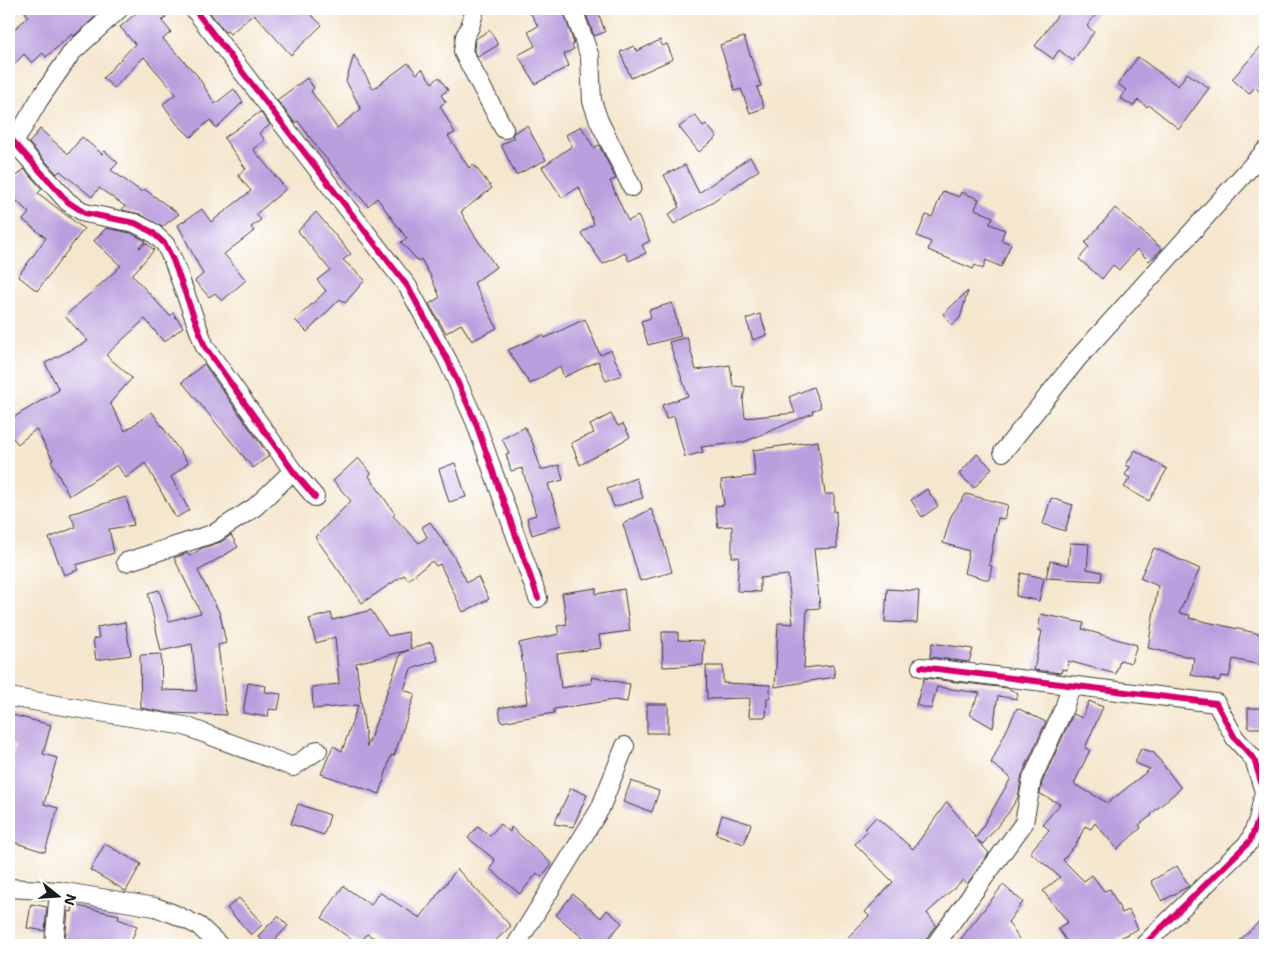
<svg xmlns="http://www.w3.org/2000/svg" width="1274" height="954" font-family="'Shantell Sans',sans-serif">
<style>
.building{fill:#ba9fde;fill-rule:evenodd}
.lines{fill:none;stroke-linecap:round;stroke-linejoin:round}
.minor-casing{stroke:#3d3a37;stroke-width:20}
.minor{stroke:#fff;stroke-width:18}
.cycleway-casing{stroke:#fff;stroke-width:9}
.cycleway{stroke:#d6006c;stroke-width:6}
</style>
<rect width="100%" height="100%" fill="#fff"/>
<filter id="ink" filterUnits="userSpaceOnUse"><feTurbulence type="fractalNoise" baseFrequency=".02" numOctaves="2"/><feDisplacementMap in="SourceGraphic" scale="10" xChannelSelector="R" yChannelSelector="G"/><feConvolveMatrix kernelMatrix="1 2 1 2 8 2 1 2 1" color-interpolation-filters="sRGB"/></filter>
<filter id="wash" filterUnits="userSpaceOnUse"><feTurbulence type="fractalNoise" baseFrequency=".0096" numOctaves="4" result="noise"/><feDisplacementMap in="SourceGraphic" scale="20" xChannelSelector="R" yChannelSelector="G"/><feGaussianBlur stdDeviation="1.12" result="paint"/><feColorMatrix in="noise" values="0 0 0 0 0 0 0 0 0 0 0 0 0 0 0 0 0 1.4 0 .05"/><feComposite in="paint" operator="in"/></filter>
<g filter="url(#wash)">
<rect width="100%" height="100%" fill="#f5e6ce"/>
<g id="blocks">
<path class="building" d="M24,9H104L74,36L72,34L46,57L43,53L32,63L24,54L9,70V34L28,17Z
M141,9H160L166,17L162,21L171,32L163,39L197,75L215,104L234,89L243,102L216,128L210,120L191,137L177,124L163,104L176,94L144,57L114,88L103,78L135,44L120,27Z
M207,9H305L322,25L291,55L254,14L230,34L227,31L225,32Z
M528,9H563L574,44L572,45L574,49L564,54L569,66L535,84L518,55L535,46L528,32L538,26Z
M584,9H597L605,32L594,36Z
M1062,9H1100L1087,26L1094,32L1073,61L1059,50L1053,59L1035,46Z
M490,30L498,45L478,57L474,50L475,39Z
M744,37L761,86L757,87L764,108L750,113L741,89L735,91L720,45Z
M660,40L662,46L667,44L673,59L631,78L620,52L634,46L637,51Z
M1265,42V96L1255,87L1249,94L1232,79Z
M354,55L373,89L408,63L417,74L422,69L432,83L439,77L448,90L441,95L446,102L440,106L455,133L448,136L469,168L473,164L492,188L461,212L473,233L496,267L474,283L497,328L472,341L461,324L446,333L429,304L440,297L430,275L421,259L418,261L401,242L407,239L377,198L368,206L316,147H317L298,121L295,123L277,100L307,78L314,88L311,91L337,128L361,109L346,81Z
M1138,57L1178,86L1187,73L1209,88L1179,129L1149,105L1147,107L1138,100L1133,106L1120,98L1126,90L1118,84Z
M260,112L270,125L259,133L265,140L253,149L286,189L256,214L261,220L251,227L254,231L224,254L246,280L222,301L215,293L209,297L195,281L203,274L178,225L202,209L211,222L251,191L238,175L246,169L224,138Z
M695,115L703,126L706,124L717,137L699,152L679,127Z
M527,126L546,160L516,175L501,145L514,138L512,136L513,133Z
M581,126L594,148L599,145L616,179L610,181L628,221L638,216L650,241L642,245L646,253L629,261L625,253L603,264L581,233L594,224L579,187L562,198L542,167L572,146L566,135Z
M40,129L68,154L82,137L102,154L105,151L118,163L111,170L142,192L144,189L179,214L162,227L140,214L122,210L125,206L99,188L92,197L60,171L57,174L29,143Z
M750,157L759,170L706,206L674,224L668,215L679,207L677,204H679L664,175L685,165L699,193Z
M24,169L42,189L38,193L84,229L37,291L18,276L46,238L23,220L29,213L9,193V184Z
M943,191L959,197L961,192L979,199L975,209L993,217L990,224L1005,230L1001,240L1011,244L1001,267L986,260L983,269L975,265L973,269L928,250L931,242L917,236L926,215L932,217Z
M1115,208L1162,249L1149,261L1137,249L1119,270L1113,265L1102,279L1079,259L1089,247L1085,243Z
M316,212L351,254L343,260L365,280L345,303L340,299L307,332L295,320L326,291L317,280L330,270L298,231Z
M106,228L131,233L146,241L139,247L140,248L146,243L154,250L132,275L170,316L173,313L183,327L164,342L145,319L106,355L132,378L110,403L125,431L152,412L188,463L171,477L189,510L176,518L145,463L126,478L117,465L69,496L51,461L53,460L36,429L18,444L9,433V420L59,390L45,363L88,341L65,316L121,266L94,241Z
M968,291L960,318L952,325L943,314Z
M672,303L681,336L648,345L641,321L651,318L649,310Z
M760,314L767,335L753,340L746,319Z
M585,319L600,355L611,350L622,375L606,381L598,361L564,377L560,366L530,384L508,350L543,335L545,338Z
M687,337L696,370L730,365L733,386L745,387L743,401L745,418L795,413L789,397L813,387L821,407L812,411L813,413L744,442L701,447L703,452L685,457L674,416L666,419L662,405L688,396L669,342Z
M204,364L269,456L253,468L182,382Z
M611,414L618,426L623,424L630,437L580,465L571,443L594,433L590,425Z
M525,427L533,444L541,470L559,465L563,480L548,484L561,525L532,535L527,518L536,515L522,468L511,471L506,454L509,453L502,439Z
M818,441L825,494H834V512L836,511L837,548L814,549L820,608L807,609L804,668L833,665L835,677L775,687L778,623L793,624L788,575L760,578V592L737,591L739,557H732V526L718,527L715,506L724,505L721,480L755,476L753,450Z
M1135,450L1167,469L1149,501L1124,487L1130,478L1125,475L1130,467L1126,465Z
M977,454L992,468L974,488L959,474Z
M358,458L371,473L369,476L395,514L393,516L419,543L427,537L422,527L430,522L453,555L467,582L478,577L489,599L463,612L440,564L436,566L432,561L408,580L404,575L362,603L315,537L351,501L333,481Z
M455,463L466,497L449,502L439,469Z
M636,478L643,498L614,507L607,489Z
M927,489L938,506L922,517L911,500Z
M966,494L1008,505L1004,519L998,518L989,565L992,566L989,580L964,573L969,551L943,543L951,516Z
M126,497L134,525L109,529L114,553L76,565L78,570L64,575L49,538L76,527L70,514Z
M1051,498L1073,505L1065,531L1043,524Z
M651,509L659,527L672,572L640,581L623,524Z
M231,535L238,547L198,571L220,614L226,643L218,645L226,715L169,713L141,708L140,655L161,654L162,690L197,691L192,644L161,651L148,593L159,590L169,621L201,613L174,558L188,553L190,556L202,548L221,542Z
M1070,543L1089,544L1087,569L1102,572L1101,581L1046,578L1050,561L1068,565Z
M1154,548L1200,569L1179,613L1190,615L1189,618L1265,635V666L1233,659L1229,677L1221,676L1219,681L1191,675L1194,658L1148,648L1158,586L1140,578Z
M1021,573L1044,578L1039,601L1016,596Z
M596,588V594L624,589L630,631L599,635L601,648L557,654L561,688L592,683L591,677L630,684L627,702L614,700L554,709V713L501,722L499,708L527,703L522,659L519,643L559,634L557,626L567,624L562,593Z
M887,589L919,591L917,623L885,622Z
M371,610L388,636L408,632L411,649L431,642L438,660L411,669L404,690L415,694L394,756L391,755L380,794L321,774L333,746L342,751L358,705L313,709L312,687L339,684L335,637L316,643L309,619L331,613L333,620ZM409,650L401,653L367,747L356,663Z
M1041,614L1084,623L1082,629L1137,645L1131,663L1120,660L1116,674L1068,661L1067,670L1062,669L1061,673L1034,670L1042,631L1038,630Z
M125,622L131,655L96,660L93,639L99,638L97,627Z
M662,632H678V640L704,641L703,665L663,667Z
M932,643L973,649L969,662L930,657Z
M706,666H723V683L770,685V698H767L766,717H749L750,698L707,699Z
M924,678L1007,688L1018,693L1017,699L998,696L993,728L969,714L980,693L937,687L931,709L916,705Z
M248,683L266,686L265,692L281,694L278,710L269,709L268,717L243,713Z
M1089,701L1103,707L1085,748L1090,750L1074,784L1108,803L1150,769L1135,763L1141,748L1154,753L1181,788L1151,814L1152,815L1139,825L1141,828L1117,849L1095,823L1091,829L1085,826L1077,843L1063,860L1084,881L1092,875L1104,891L1110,889L1122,913L1129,910L1138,929L1106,945H1069L1058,928L1068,922L1043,891L1060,877L1030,852L1049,830L1043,824L1060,804L1040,794L1042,782L1073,714L1082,718Z
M647,704H668V733H647Z
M1017,708L1046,722L1022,775L1018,797L1009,812L983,844L977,840L989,853L967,884L963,880L927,913L936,925L926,939L925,945H840L869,916L865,912L893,882L855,844L867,831L865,829L876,817L913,849L947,802L976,838L1011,778L991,763Z
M1248,708H1263L1264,728H1248Z
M9,714L51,725L43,754L57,758L44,804L58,808L45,852L9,841V769L15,746L9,744Z
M631,781L659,791L652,812L623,802Z
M571,788L587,795L573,827L554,824Z
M298,804L330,815L324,835L291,824Z
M722,815L751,824L744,844L716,834Z
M500,824L510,832L511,827L552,864L541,877L537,873L520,894L490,869L495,860L468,838L478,826L490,836Z
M105,844L141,864L126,891L90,870Z
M1177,866L1189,886L1162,901L1151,881Z
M457,869L511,926L491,945H387L367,934L359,945L322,918L343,886L371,905L379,892L420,918Z
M1003,885L1023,902L1008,922L1023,945H956Z
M573,894L601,918L607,910L622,923L610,937L619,945H577L583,938L556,915Z
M239,898L263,924L251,935L227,908Z
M31,904L47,907L45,931L27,928Z
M73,905L119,915L118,919L137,926L130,945H78L65,942L68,911L72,912Z
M278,916L288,926L270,945H267L258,936Z
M1265,916V945H1235Z"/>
</g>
</g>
<g filter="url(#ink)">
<use href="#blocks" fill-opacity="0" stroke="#3d3a37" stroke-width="1"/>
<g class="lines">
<g class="minor-casing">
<path id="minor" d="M194,9L408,287L448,361L475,421L538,598
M475,9L470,27L465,36L463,52L504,129
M573,9L590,57L592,101L599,121L632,187
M13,141L68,202L85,213L135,223L152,232L165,244L173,260L205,347L293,471L315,497
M9,151L39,100L72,52L119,9
M1003,452L1078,358L1265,151
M126,562L215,533L255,507L293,471
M921,667L1216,703L1235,738L1254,759L1264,792L1258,820L1250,841L1144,945
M9,697L185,726L293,767L318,750
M9,888L59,891L155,907L174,914L199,926L219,945
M54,945L59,891
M516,945L600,809L625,746
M935,945L1024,823L1032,779L1064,708L1071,686"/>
</g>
<use href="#minor" class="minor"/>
<g class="cycleway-casing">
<path id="cycleway" d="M194,9L408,287L448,361L475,421L538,598
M13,141L68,202L85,213L135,223L152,232L165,244L173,260L205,347L293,471L315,497
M921,667L1216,703L1235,738L1254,759L1264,792L1258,820L1250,841L1144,945"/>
</g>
<use href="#cycleway" class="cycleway"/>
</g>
</g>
<rect width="1274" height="954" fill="none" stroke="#fff" stroke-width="30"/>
<g transform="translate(58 896) rotate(107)" stroke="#ffffff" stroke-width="4" paint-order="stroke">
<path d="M0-4L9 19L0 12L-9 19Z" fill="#1c1c1c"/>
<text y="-8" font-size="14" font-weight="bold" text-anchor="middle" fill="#1c1c1c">N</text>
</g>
</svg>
